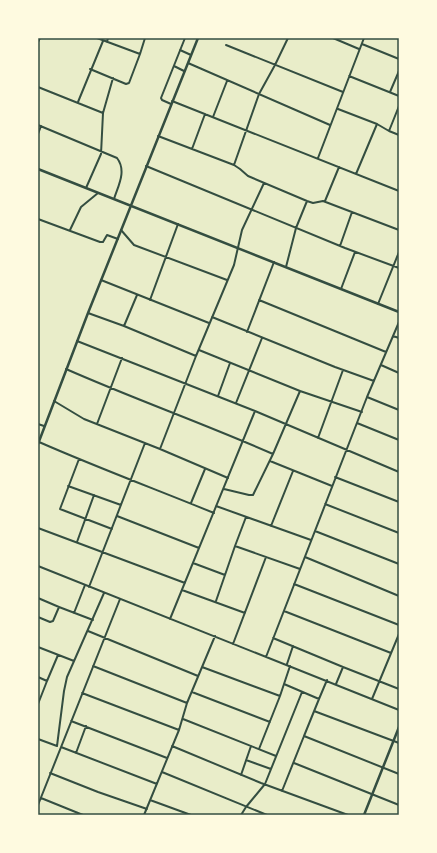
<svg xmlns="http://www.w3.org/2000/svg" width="437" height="853" font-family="'Roboto Condensed',sans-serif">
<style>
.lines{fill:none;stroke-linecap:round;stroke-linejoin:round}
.minor{stroke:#344e41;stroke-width:2}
.tertiary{stroke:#344e41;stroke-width:2.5}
.neatline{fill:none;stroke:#344e41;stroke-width:1.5}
</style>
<rect width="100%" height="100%" fill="#e9edc9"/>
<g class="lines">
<path class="minor" d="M97,38L140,54
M333,38L359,49
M38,42L40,38
M107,42L108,38
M362,44L399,59
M226,45L343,92
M180,50L191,55
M188,63L330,125
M174,66L184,71
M90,69L126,84L129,83L140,54L145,38
M349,76L399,96
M38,87L103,113
M390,92L399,71
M172,101L399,191
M78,102L103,41
M171,104L162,100L161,98L185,38
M338,109L377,124L389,131L399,135
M213,117L227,81
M38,125L117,158C127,171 118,186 114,199
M389,131L399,106
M38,134L41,126
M158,136L234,165L240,169L248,176L307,201L313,203L323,201L399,230
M192,149L205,114
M318,158L364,38
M234,165L259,94L275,65L288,38
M146,166L345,248L399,268
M356,174L377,124
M86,188L101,154L103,113L113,78
M325,201L339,167
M38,219L100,242H103L107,235L118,239
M70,230L81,207L98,193
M121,230L134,245L227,280
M340,246L352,212
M286,267L296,228L307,201
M101,280L209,323
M341,289L355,252
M150,300L178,224
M259,300L386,352
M378,304L399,252
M88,313L124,326L196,356
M212,317L335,367L374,381
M124,326L137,295
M247,332L274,262
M393,336L399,338
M77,341L255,411L399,472
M199,350L300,391
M381,365L399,373
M66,369C134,399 205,424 273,454
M218,396L230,363
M367,397L399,410
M54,401L84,419L160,449L228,478
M236,403L262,338
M357,423L399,440
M38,424L44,426
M97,424L122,358
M318,438L343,370
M39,442C96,467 155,489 214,513
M160,449L196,356L234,265L242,230L264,183
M79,459L60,509L112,529
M270,461L332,486
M335,477L399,502
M68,486L121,505
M224,489L249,495H253L273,454L300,391L362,412
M191,503L205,469
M325,504L399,533
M216,506L311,540
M117,516L199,548
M246,517L235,546L300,569
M271,526L293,471
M38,528L185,583
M315,531L399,564
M77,542L94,495
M305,557L399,596
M193,563L225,575
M38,566L399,710
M294,584L399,625
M89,587L145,443
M182,590L245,613
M38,598L59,607
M216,601L235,546
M284,611L391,653
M74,613L85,585
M38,617L50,622L53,621L59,607L93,620
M170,619L255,411
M88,631L198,676
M273,638L343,667L336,684
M233,644L266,557
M38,647L74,661
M266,657L367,397L399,322
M287,664L293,646
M93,666L187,703
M202,667L280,696L290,666
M343,667L399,689
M38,677L47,681L38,704
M47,681L58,655
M284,684L319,699L304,736
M192,692L270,722
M82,693L179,730
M319,699L327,680
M372,699L399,634
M314,711L399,743
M183,719L276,756
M71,721L167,758
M38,739L57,746
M57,746L64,691L67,677L104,593
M172,746L261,783L348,815
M61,747L157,784
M259,749L280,696
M76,753L86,726
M246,760L271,769
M294,763L399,805
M162,772L267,815
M50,773L98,792L147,809
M241,775L251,746
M282,791L304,736L399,774
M41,798L83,815
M150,800L191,815
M38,805L120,599
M144,815L179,730L187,703L215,636
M241,815L246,807L265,784L302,692"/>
<path class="tertiary" d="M38,169L399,312
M38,444L88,313L198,38
M364,815L399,727"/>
</g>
<rect width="437" height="853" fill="none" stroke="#fefae0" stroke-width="78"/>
<rect x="39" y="39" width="359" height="775" class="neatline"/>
</svg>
